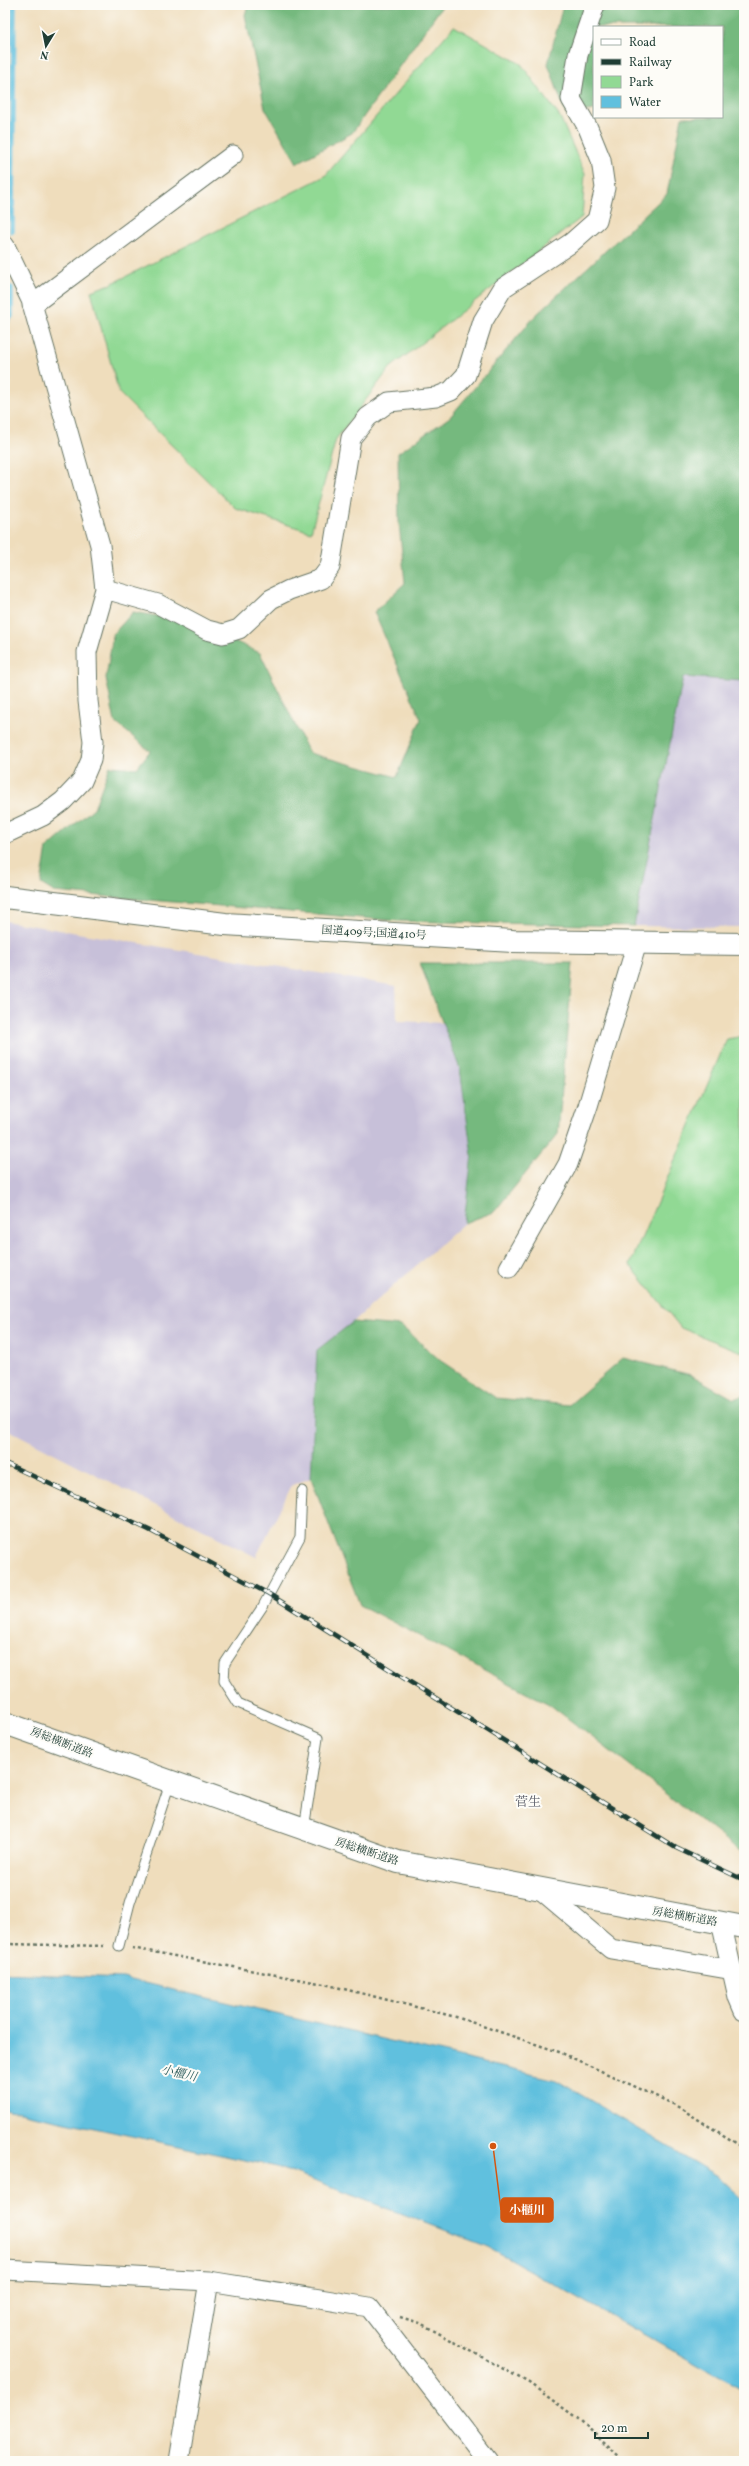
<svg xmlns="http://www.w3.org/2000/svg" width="749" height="2466" font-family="Vollkorn,'Noto Serif JP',serif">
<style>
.industrial{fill:#c7c0d9}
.green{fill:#91d994;stroke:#588b64}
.forest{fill:#74b97e;stroke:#4a7b59}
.water{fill:#60c0de;stroke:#407e89}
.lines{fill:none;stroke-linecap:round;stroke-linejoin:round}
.stream{stroke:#60c0de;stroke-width:5.5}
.lane-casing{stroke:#687564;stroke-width:11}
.street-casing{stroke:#687564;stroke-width:21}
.secondary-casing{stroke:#687564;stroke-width:24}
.highway-casing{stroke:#687564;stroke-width:24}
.path{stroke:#687564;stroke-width:2.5;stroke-dasharray:3 3;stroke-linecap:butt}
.lane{stroke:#fff;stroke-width:9}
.street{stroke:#fff;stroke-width:19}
.secondary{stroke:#fff;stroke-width:22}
.highway{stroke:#fff;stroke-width:22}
.rail-casing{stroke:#1f3d34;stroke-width:4.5}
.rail{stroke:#fdfcf7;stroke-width:3;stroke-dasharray:9;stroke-linecap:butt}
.labels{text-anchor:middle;stroke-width:4;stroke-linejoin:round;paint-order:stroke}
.street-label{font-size:11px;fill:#1f3d34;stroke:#fdfcf7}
.water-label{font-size:12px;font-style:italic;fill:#2f5e5e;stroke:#fdfcf7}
.quarter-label{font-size:13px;fill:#5f616c;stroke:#fdfcf7}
.leader{fill:none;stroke:#d45610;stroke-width:1.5}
.callout-dot{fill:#d45610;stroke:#fdfcf7;stroke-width:1.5}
.callout{fill:#d45610;stroke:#d45610;stroke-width:1.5}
.callout-label{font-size:12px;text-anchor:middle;font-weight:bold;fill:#fff}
</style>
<rect width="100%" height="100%" fill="#fdfcf7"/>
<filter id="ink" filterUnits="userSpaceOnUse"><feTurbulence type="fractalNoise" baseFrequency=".025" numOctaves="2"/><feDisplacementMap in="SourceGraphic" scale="8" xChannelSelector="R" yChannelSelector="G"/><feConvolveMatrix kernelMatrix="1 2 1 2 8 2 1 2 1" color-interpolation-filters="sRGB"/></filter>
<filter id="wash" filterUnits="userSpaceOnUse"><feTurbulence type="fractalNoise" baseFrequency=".012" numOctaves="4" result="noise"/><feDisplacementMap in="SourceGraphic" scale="16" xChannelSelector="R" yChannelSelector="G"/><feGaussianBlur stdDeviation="0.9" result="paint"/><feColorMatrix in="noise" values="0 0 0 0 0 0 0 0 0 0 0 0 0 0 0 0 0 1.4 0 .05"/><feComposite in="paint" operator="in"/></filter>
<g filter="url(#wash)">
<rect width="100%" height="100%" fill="#efddbc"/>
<path class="industrial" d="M683,677L744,681V927L634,926Z
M5,921L396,986L397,1021L443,1023L460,1069L472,1155L464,1223L353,1322L317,1350L311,1478L292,1485L256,1557L5,1428Z"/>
<path class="green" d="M454,26L521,64L560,117L585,174L582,217L390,368L336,439L311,532L235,508L119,393L91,291L111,284L325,176Z
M744,1036V1353L681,1328L630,1265L727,1039Z"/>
<path class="forest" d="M248,5H443L352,133L297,163L265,108L245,15Z
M563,5H744V681L683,677L634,926L398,921L54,892L41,884L47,848L94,808L110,766L137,768L150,751L115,722L106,678L113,634L133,612L163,617L172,612L260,653L309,753L397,777L421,719L374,612L405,583L399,523L398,453L450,417L535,316L667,194L682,117H722V27H594V110L566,114L548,64Z
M420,963H573L558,1134L494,1212L464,1223L472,1155L460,1069Z
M353,1322L401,1326L441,1361L496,1398L569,1405L623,1358L691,1375L734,1399L744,1395V1854L549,1704L360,1605L311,1478L317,1350Z"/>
<path class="water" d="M5,1973L123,1978L556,2080L718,2176L744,2200V2391L487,2246L277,2167L5,2109Z"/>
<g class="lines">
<path class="stream" d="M12,231L14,5
M5,325L11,316V288"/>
</g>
</g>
<g filter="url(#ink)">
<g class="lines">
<g class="lane-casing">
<path id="lane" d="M302,1491L300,1537L263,1606L225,1663L224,1681L238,1703L318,1738L304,1829
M119,1946L130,1903L170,1783"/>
</g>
<g class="street-casing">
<path id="street" d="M5,246L31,300L100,545L105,589L87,652L88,701L93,742L91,760L82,781L63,801L43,816L5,834
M32,305L233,155
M105,589L158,604L207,630L223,634L239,629L271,599L289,590L321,579L330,567L351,438L368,417L389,402L436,397L451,391L466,375L483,321L503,288L571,243L597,220L605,188L601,160L588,128L571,99L578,55L595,5
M509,1268L568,1164L588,1106L637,943
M540,1889L611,1949L733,1970
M721,1922L738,1997L744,2011
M5,2270L209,2281L369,2307L488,2461
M179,2461L209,2281"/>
</g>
<g class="secondary-casing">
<path id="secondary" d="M5,1723L398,1862L744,1927"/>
</g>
<g class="highway-casing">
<path id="highway" d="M5,897L225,924L513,941L744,944"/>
</g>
<path class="path" d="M5,1944L107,1946
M132,1948L324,1984L456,2017L562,2053L675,2105L744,2148
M400,2317L420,2323L529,2383L581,2421L623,2461"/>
<use href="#lane" class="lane"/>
<use href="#street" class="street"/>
<use href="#secondary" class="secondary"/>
<use href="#highway" class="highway"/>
<g class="rail-casing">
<path id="rail" d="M5,1463L149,1530L269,1594L676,1848L744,1880"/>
</g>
<use href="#rail" class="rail"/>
</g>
</g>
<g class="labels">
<g class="street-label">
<text transform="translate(374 932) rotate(3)" y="4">国道409号;国道410号</text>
<text transform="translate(62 1742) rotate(21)" y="4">房総横断道路</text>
<text transform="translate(367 1851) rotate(18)" y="4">房総横断道路</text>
<text transform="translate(685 1916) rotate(10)" y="4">房総横断道路</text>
</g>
<g class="water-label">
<text transform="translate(179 2073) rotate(13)" y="4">小櫃川</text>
</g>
<g class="quarter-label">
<text x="528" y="1806">菅生</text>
</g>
</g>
<path class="leader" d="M493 2146L501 2210"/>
<circle class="callout-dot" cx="493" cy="2146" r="4"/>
<rect class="callout" x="501" y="2198" width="52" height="24" rx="4"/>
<g class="callout-label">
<text x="527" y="2214">小櫃川</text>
</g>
<rect width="749" height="2466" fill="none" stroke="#fdfcf7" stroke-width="20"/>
<rect x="593" y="26" width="130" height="92" fill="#fdfcf7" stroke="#a4b0a9"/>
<rect x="601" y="39" width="20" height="6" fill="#ffffff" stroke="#a4b0a9"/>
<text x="629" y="46" font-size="12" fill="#1f3d34">Road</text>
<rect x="601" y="59" width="20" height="6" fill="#1f3d34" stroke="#a4b0a9"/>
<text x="629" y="66" font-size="12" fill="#1f3d34">Railway</text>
<rect x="601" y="76" width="20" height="12" fill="#91d994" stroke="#a4b0a9"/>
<text x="629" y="86" font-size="12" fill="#1f3d34">Park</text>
<rect x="601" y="96" width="20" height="12" fill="#60c0de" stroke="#a4b0a9"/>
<text x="629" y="106" font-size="12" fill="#1f3d34">Water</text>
<g transform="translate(46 46) rotate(190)" stroke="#fdfcf7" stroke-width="3" paint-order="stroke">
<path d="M0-3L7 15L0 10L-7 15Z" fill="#1f3d34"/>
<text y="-6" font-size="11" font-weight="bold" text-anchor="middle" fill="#1f3d34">N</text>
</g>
<path d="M595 2432v6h53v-6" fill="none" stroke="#1f3d34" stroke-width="2"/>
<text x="601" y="2432" font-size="12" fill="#1f3d34" stroke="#fdfcf7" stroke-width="3" paint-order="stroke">20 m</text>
</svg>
